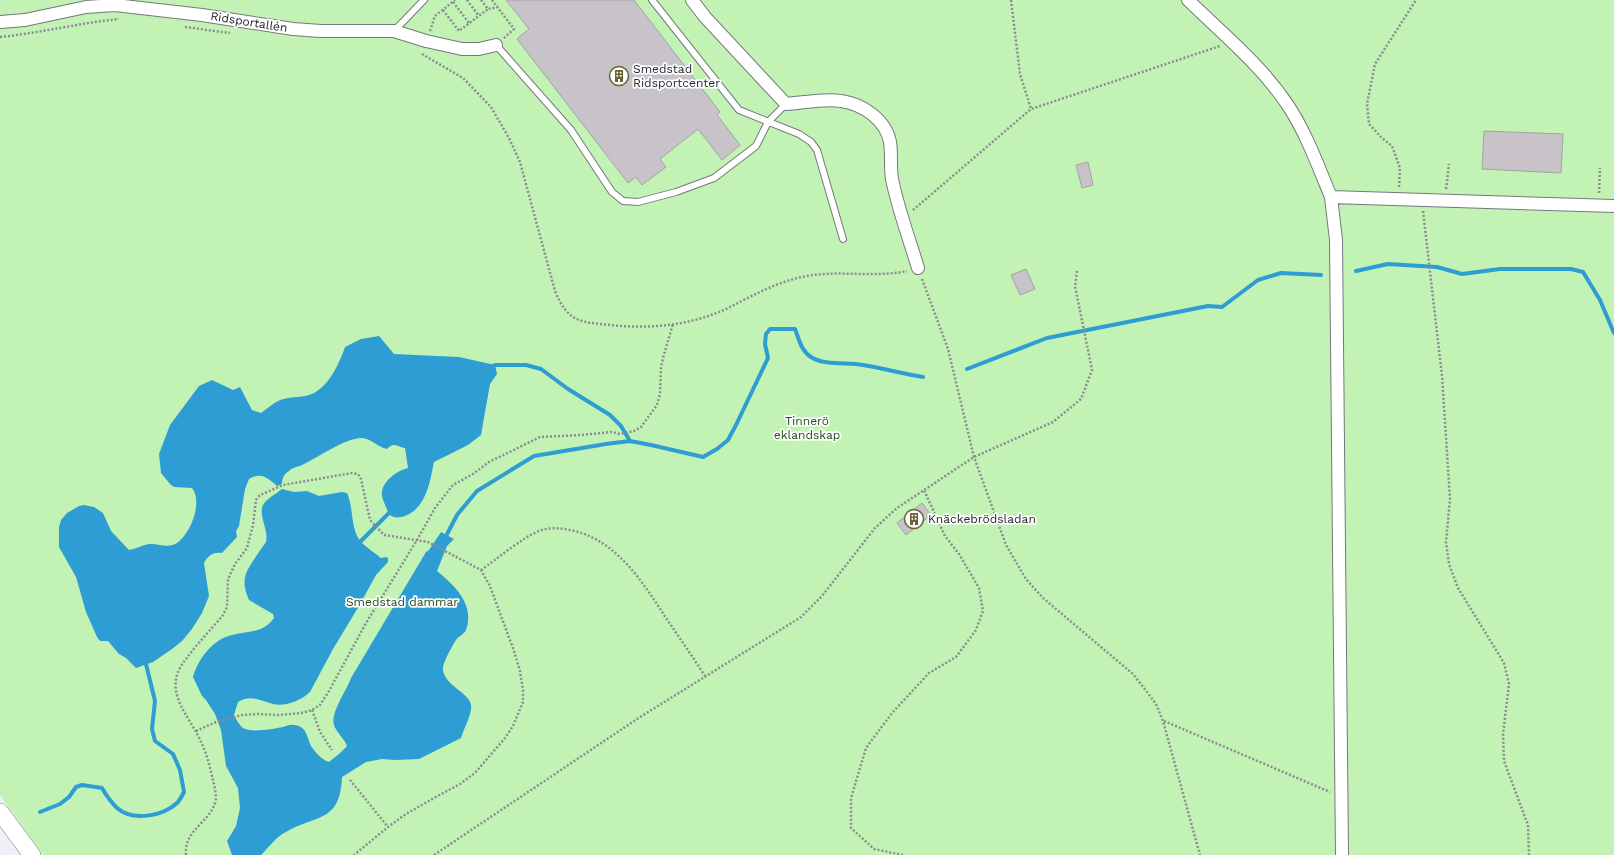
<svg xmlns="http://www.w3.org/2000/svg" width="1614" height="855" font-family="'Work Sans',sans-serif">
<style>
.green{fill:#c3f3b4}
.water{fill:#2e9dd3}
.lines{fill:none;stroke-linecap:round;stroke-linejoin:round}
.stream{stroke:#2e9dd3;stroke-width:4}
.building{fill:#c7c3c9;stroke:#a5a1a6}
.service-casing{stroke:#76777d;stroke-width:8}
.minor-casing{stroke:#76777d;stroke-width:14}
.secondary-casing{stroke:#76777d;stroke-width:18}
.path{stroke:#8b8b90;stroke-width:2.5;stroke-dasharray:2 2;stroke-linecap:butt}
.service{stroke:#fff;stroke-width:6}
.minor{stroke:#fff;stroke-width:12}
.secondary{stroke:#fff;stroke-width:17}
.labels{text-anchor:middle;stroke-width:3.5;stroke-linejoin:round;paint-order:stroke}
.street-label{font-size:12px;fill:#27272a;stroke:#fdfeff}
.poi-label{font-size:12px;fill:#27272a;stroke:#fdfeff;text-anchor:start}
.park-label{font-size:12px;fill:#244b16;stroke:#fdfeff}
</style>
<rect width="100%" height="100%" fill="#eff0f7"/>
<path class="green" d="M0,0H1614V855H43L0,795Z"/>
<path class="water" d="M379,336L394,354L459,357L495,365L497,374L490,384L481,435L468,445L434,462C430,482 426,508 405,516C400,518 393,518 390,515C388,513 387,509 386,507C384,502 381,497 382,492C383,481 398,470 408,468L405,448C397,447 394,441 387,449C378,447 370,438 362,438C344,438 316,459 300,466C296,467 292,468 289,471C284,474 282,479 282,484L277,486C267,477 261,472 249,479L245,489L239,526L236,531L237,537L222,553C214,552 208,555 204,563L209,596L202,613L192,629L182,641L172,649L153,662L136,668L126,658L119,654L108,641H100L97,637L86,612L76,577L59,547V527L61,520L67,513L79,506L84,505L94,507L103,513L111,531L129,550C136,549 142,545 149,544C159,543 168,549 177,543C191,533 203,502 192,488L174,487L170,484L161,473L159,454L170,425L199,386L212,380L233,390L240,387L252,410L261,413C267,409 272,404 278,401C288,396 299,398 309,395C328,389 339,364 345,347L361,339Z
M282,489L294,492L307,491L319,496L342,492L347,493C354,508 350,529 361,542C367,548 375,553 381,558L386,557L388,558V562L376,575L359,606L333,649L310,692C301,701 282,708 270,703C257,699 250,695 238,702L234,715C236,719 239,725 243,728C251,733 273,729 283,727C287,726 290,724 295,725C307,727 307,737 311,746C315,752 322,760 329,762C335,757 342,752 347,746C344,738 336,732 334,725C330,713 347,690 351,678L426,552L429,550L441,532L454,539L447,546L437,571C455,586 475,604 466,630C464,635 458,636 456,640C453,644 451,649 448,654C446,659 442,666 443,671C447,688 474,694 471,709C470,718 464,728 461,738L419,759L395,760L382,759L366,762L342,777C340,823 317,814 286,832C276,837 269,847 261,855H232L227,841L236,826L240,808L238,788L226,766L221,730L215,714L206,700L202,696L193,677C198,659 213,639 232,635C250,630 262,634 274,618L273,614L249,600C239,578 247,570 259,552C261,549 264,545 266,542C269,530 258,516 263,505C267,498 276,494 282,489Z"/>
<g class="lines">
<path class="stream" d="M1356,271L1388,264L1437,267L1462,274L1500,269H1571L1583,272L1600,300L1614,333
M490,367L495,365H526L541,369L568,389L610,415L621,426L630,441
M967,369L1047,338L1208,306L1222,307L1258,280L1281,273L1321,275
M444,540L457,515L477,491L534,456L606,444L630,441L651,445L703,457L717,449L728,440L736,425L768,358L765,344L766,334L770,329H795C799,339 801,351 811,357C825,366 847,362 863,365C883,368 903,374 923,377
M357,545L392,510
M40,812L60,804L69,797L76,787L82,785L102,788C106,795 111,802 117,808C133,822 163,816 177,803C180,800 182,796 184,792L180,770L173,754L155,741L152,729L155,701L145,660"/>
</g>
<path class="building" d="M506,0H634L720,112L717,115L740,145L722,160L698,129L660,159L666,167L642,185L636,177L628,183L517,39L529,29Z
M1484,131L1563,134L1561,173L1482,169Z
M1088,162L1093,185L1082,188L1076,165Z
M1026,269L1035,289L1020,295L1011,275Z
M922,503L931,515L906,535L897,523Z"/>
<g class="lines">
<g class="service-casing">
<path id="service" d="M652,0L739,110L799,134L811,142L817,150L843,239
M394,31L424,0
M496,45L571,130L612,192L623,201L638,202L676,192L714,178L756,146L768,122L786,104"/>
</g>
<g class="minor-casing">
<path id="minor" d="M692,0L705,17L786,104C802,103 826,98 841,101C863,104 886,120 890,142C892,154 890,167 892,179C898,209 909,238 918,268
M1188,0C1222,33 1260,64 1287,104C1306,132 1318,166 1331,197L1614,206
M0,22L25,20L86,7L115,5L202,15L293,29L321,31H394L426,41L462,49H479L496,45
M1331,197L1336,240L1342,855"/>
</g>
<g class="secondary-casing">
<path id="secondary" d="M0,812L32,855"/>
</g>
<path class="path" d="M467,0L479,16
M481,0L488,9L498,7
M492,0L514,29L504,38
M1011,0L1020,74L1031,109
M453,2L469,23
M443,10L459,31L488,9
M185,27L230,33
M430,31L435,16L455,0
M0,37C40,33 79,23 119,19
M422,54L463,78L491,107L509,138L520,162L555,291C568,322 579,322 610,325C649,329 689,326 726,309C752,296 778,281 807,276C840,270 874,278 907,271
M1399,187L1400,168L1392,146L1382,138L1369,124L1367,104L1375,64L1416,0
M1446,189L1449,164
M1599,193L1600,168
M913,210L1031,109L1220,46
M1423,211L1442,376L1450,499L1446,542L1449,564L1458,588L1504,663L1509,684L1503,734L1504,761L1528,825L1529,855
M922,279L948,349L974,457L1006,545L1026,579L1043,598L1133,674L1147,692L1156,704L1163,721L1200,855
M481,570C497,559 523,537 539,531C549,527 560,528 570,530C616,539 642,581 666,618C679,637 692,656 705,676
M312,710L320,732L332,750
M1164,721L1330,792
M196,731L216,722L242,715L258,714L279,715L301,713L312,710L320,705L329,691L366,623L417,540L435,508L453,485L473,474L489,462L540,437L581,435L611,432L620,434L634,431L641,427L657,405L660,394L661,368L663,358L673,324
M350,780L388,827
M186,855C183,829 213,822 216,798C216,792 214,785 213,780C210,767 207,754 201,742C192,720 168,698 178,672C185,656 211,630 223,615L227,607L228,579L235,564L247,548L253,525L256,500L260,495L283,485L352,473L358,474L361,479L370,520L384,535L428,542L481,570L490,586L514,651L520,671L523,690V702L513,726L505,738L475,773L460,784L434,798L406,814L388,827L354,855
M434,855L637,719L801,617L822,596L875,528L897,508L974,457L1053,422L1081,399L1092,370L1075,286L1077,271
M903,855L874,849L851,828V798L866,748L892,713L929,673L956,657L976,630L983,611L979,588L959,554L945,536L924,490"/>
<use href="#service" class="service"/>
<use href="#minor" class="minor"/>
<use href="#secondary" class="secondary"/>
</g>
<defs>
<g id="building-ring" transform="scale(1)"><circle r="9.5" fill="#fdfeff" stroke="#6b6430" stroke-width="1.5"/><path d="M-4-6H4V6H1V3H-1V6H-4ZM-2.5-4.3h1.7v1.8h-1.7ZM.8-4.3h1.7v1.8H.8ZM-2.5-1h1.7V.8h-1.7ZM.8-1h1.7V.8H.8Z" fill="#6b6430"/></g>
</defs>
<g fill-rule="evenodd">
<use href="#building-ring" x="619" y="76"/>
<use href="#building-ring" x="914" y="519"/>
</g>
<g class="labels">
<g class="street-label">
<text transform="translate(249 22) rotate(9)" y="4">Ridsportallén</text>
</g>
<g class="poi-label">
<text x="633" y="73">Smedstad<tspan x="633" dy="14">Ridsportcenter</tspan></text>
<text x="928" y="523">Knäckebrödsladan</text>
</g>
<g class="park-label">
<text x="807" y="425">Tinnerö<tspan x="807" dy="14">eklandskap</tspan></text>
<text x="402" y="606">Smedstad dammar</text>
</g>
</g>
</svg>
